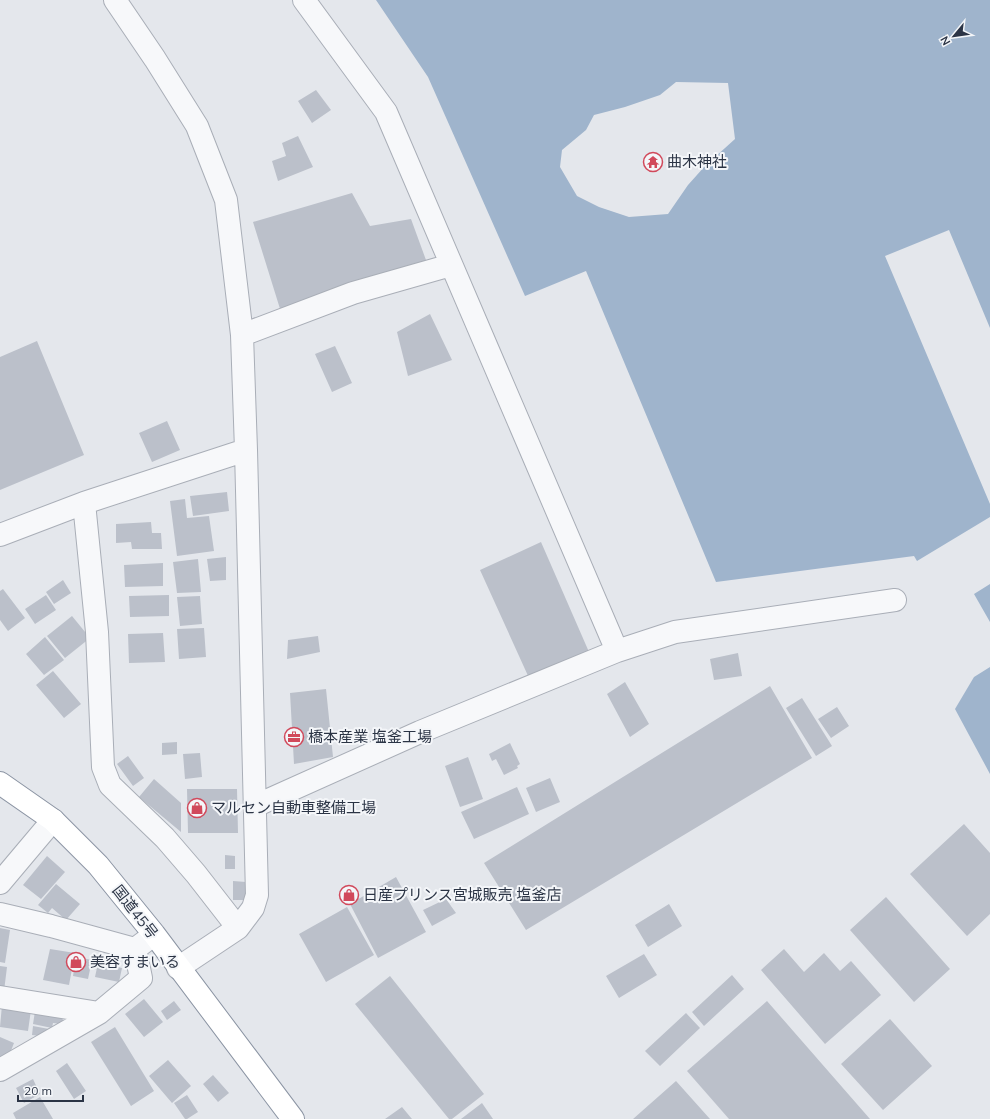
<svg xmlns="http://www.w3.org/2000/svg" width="990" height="1119" font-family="Mulish,'Noto Sans JP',sans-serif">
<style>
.water{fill:#9fb4cc;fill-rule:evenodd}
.building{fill:#bbc0ca}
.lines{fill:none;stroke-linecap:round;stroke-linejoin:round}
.minor-casing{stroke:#a9aeb7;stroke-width:24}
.highway-casing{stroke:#8b94a3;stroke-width:24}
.minor{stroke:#f7f8fa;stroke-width:22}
.highway{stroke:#fff;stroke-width:22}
.labels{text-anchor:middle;stroke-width:4;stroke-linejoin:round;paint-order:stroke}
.poi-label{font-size:15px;fill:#2b3445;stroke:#f4f6f9;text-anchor:start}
.street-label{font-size:15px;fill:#2b3445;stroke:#f4f6f9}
</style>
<rect width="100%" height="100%" fill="#e4e7ec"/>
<path class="water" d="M376,0H990V328L949,230L885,256L990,504V517L917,561L914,556L716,582L586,271L525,296L428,77ZM676,82L728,83L735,139L705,166L688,185L668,214L629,217L599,207L577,196L560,167L562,150L586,130L594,115L625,107L660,95Z
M990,584V622L974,594Z
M990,667V774L955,709L974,677Z"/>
<path class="building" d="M316,90L331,110L312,123L298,101Z
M298,136L313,167L278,181L272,161L286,156L282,143Z
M352,193L370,226L411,219L430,271L281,312L253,222Z
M430,314L452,360L408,376L397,332Z
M37,341L84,455L0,490V357Z
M335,346L352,383L332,392L315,354Z
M167,421L180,450L152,462L139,433Z
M227,492L229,511L193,516L190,496Z
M185,499L187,518L209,516L214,551L177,556L170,501Z
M151,522L152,533H161L162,549H132L131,542L116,543V524Z
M541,542L589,652L529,678L480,570Z
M226,557V580L210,581L207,559Z
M198,559L201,592L177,593L173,562Z
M163,563V586L125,587L124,565Z
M63,580L71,593L54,604L46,592Z
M3,589L25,618L8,631L0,620V591Z
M46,595L56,610L35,624L25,609Z
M169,595V616L130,617L129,596Z
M200,596L202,624L180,626L177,597Z
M72,616L90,638L65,658L47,636Z
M204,628L206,657L179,659L177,629Z
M163,633L165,662L129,663L128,634Z
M318,636L320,652L287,659L288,640Z
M45,637L64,660L44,675L26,654Z
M738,653L742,676L714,680L710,659Z
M53,671L81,704L64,718L36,685Z
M625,682L649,724L630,737L607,694Z
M770,686L812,758L526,930L484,863Z
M326,689L333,757L294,764L290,693Z
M802,698L832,746L816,756L786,708Z
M837,707L849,726L831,738L818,719Z
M177,742V754L162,755V743Z
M510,743L520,764L517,766L518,768L504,775L496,759L492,761L489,754Z
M200,753L202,777L185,779L183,754Z
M128,756L144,778L133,786L117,764Z
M468,757L483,799L460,807L445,766Z
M550,778L560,802L536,812L526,788Z
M154,779L181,803V832L139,797Z
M517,787L529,814L474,839L461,812Z
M187,789H237L238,833H188Z
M964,824L990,853V914L967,936L910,874Z
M225,855L235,856V869H225Z
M47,856L65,872L41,899L23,885Z
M396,877L426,932L378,958L350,904Z
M233,881L246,882V900H233Z
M56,884L80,904L66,920L52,908L48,913L38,905Z
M886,897L950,969L914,1002L850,930Z
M446,899L456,913L432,926L423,910Z
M669,904L682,926L648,947L635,925Z
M347,907L374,955L326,982L299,934Z
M0,928L10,930L5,963L0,962Z
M50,949L75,953L69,985L43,980Z
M784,949L804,972L824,953L840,971L851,961L881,995L825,1044L761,970Z
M644,954L657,975L619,998L606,976Z
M76,957L92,960L88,979L73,976Z
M98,963L122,968L119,982L95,977Z
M0,966L7,967L4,991L0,990Z
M732,975L744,989L704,1026L692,1012Z
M390,976L484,1094L452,1119H449L355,1004Z
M144,999L163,1022L144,1037L125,1014Z
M174,1001L181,1010L167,1020L161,1011Z
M767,1001L870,1119H729L687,1071Z
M2,1005L31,1010L28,1031L0,1027Z
M36,1005L64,1010L62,1024L53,1023L52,1028L33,1024Z
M686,1013L700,1028L660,1066L645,1051Z
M890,1019L932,1066L883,1110L841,1064Z
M33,1026L49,1029L48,1037L32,1035Z
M115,1027L154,1091L131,1106L91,1042Z
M0,1037L14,1043L7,1061L0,1058Z
M168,1060L191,1086L172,1103L149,1076Z
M67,1063L86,1091L74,1099L56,1071Z
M213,1075L229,1093L218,1102L203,1084Z
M33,1079L40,1094L24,1103L16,1088Z
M676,1081L710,1119H633Z
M187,1095L198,1112L187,1119H185L174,1103Z
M40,1097L53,1119H16L13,1113Z
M482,1103L493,1119H461Z
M402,1107L412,1119H385Z"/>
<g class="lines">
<g class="minor-casing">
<path id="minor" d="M115,0L155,59L197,126L226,200L242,335L246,450L257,895L253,908L238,928L178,968
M304,0L386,112L617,651
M242,335L353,293L451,265
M84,503L97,632L103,767L110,785L165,838L196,874L238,928
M0,535L84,503L246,450
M255,806L420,732L617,651L675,632L895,600
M0,883L53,820
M0,914L51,926L135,949L147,940
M0,997L99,1013
M0,1070L99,1013L141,978L135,949"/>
</g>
<g class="highway-casing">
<path id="highway" d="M0,783L53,820L98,865L154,934L293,1119"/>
</g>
<use href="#minor" class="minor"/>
<use href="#highway" class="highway"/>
</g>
<defs>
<g id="temple-ring" transform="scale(1)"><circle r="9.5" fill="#f4f6f9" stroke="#d1495b" stroke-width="1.5"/><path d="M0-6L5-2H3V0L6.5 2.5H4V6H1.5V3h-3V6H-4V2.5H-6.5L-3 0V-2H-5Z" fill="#d1495b"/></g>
<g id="office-ring" transform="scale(1)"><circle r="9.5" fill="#f4f6f9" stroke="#d1495b" stroke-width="1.5"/><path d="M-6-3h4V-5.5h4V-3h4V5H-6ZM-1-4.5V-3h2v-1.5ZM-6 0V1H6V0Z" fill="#d1495b"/></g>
<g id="shop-ring" transform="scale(1)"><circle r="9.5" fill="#f4f6f9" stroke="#d1495b" stroke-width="1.5"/><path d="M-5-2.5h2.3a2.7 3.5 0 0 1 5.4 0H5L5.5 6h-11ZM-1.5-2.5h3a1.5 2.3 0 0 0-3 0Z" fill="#d1495b"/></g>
</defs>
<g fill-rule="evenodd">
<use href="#temple-ring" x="653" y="162"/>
<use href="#office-ring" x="294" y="737"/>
<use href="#shop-ring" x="197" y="808"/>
<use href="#shop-ring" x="349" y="895"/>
<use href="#shop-ring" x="76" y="962"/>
</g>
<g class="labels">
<g class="poi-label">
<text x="667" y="167">曲木神社</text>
<text x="308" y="742">橋本産業 塩釜工場</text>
<text x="211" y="813">マルセン自動車整備工場</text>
<text x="363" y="900">日産プリンス宮城販売 塩釜店</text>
<text x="90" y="967">美容すまいる</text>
</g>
<g class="street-label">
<text transform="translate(135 912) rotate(52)" y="5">国道45号</text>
</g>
</g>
<g transform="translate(954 36) rotate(241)" stroke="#f4f6f9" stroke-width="3" paint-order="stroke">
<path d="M0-3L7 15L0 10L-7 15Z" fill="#2b3445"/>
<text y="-6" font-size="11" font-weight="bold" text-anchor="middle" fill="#2b3445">N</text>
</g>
<path d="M18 1095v6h65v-6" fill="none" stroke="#2b3445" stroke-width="2"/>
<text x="24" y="1095" font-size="12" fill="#2b3445" stroke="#f4f6f9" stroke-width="3" paint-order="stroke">20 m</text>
</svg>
